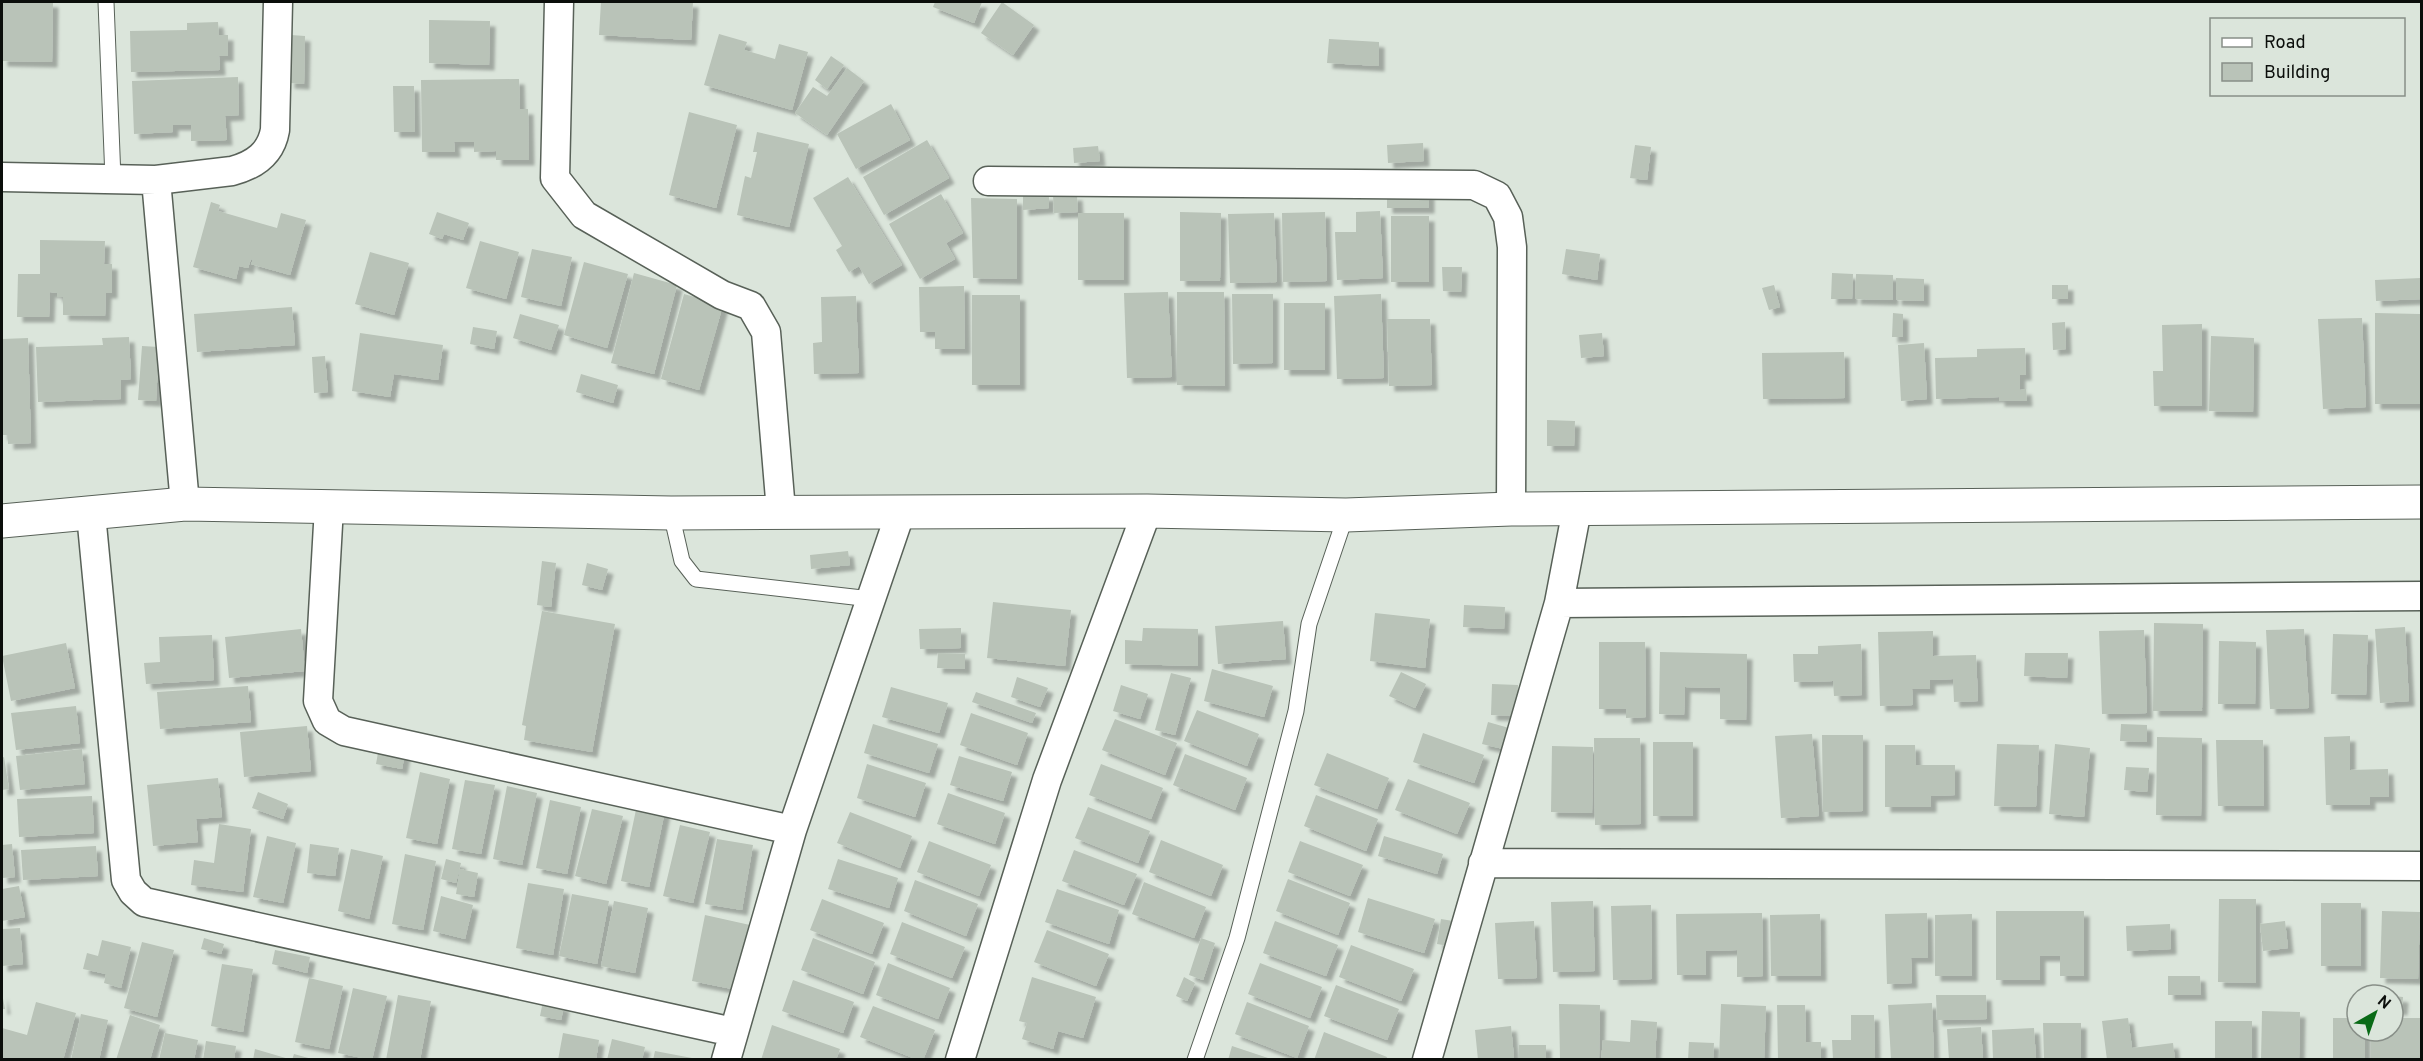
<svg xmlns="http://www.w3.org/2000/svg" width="2423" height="1061" font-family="Overpass,sans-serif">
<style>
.building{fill:#b9c3b8;filter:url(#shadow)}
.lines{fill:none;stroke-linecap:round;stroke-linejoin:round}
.service-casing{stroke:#586158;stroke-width:17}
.minor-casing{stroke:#586158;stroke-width:31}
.tertiary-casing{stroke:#586158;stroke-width:35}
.service{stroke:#fff;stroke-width:15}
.minor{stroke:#fff;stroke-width:28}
.tertiary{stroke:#fff;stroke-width:33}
</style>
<defs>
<filter id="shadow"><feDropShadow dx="5.5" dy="5.5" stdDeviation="1.5" flood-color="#0004"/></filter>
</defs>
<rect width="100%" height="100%" fill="#dbe5db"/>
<path class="building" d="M2,2H53L52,62L2,61Z
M601,2H693L691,40L599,35Z
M935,2H982L974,23L933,7Z
M1002,2L1034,25L1013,55L981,33Z
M429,20L490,21L489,65L429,63Z
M218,22L219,35H228V56H219L220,70L131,72L130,31L187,30V23Z
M719,34L747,42L744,50L775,59L779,44L808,52L792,110L704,85Z
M291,35L305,36L304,84L289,83Z
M1329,39L1379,42V66L1327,63Z
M831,56L844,65L827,89L815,80Z
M847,68L864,81L827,135L795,113L813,87L827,96Z
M238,77L239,115L225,116L227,140L191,141V125H173V132L134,134L132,81Z
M519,79L520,109H528L529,160H496V151L474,152V142H454L455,152H422L421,80Z
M393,86H414L415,132H394Z
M891,104L910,140L856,169L837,134Z
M689,112L737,125L716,208L669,195Z
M757,132L809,144L789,227L737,215L745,176L751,178L757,152H753Z
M927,140L949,178L884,215L863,177Z
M1423,143L1424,161L1388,163L1387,145Z
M1635,145L1651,147L1647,180L1630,178Z
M1098,146L1100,161L1074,163L1073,148Z
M848,177L902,265L869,284L859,266L849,272L836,250L842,246L813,198Z
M1387,192L1429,193V208H1387Z
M941,194L963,233L946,243L955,259L920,279L889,224Z
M1049,195V208L1023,210V196Z
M1077,195L1078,212L1054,213L1053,196Z
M971,198L1017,199V279L973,278Z
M211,202L220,205L218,211L277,228L281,213L306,220L290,275L251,264L253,260L251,259L248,268L239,266L236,279L193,267Z
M1380,211L1383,278L1337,280L1335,232H1356V212Z
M437,212L469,223L463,240L444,234L442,239L429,234Z
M1180,212L1221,213L1220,281H1180Z
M1325,212L1327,281L1283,282L1282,213Z
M1078,213H1124V280H1078Z
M1274,213L1277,282L1230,283L1228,214Z
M1391,216H1429V282H1391Z
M40,240L105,241L104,264H112V293H106L105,316L63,315V297H57V293L50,292L49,317H17L18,274H40Z
M480,241L519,252L506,299L466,288Z
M532,249L572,257L561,306L521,297Z
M1566,249L1600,254L1597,280L1562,274Z
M370,252L409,263L394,315L355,304Z
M584,262L628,274L607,348L564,335Z
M1442,267H1462L1461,292L1443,291Z
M634,273L677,285L654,374L611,363Z
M1832,273L1853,274L1852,299H1831Z
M1856,274L1893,275V300L1855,299Z
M1896,278L1924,279V301L1896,300Z
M2421,278L2422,299L2376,301L2375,280Z
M1774,285L1780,307L1769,310L1762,288Z
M2052,285H2068V299H2052Z
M964,286L965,349H935V332H920L919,287Z
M1168,292L1172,377L1127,378L1124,293Z
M1177,292H1224L1225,386L1177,385Z
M684,294L723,305L699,390L661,379Z
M1232,294H1273V363L1233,364Z
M1381,294L1384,378L1337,379L1334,296Z
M972,295H1020V385H972Z
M856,296L859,373L814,374L813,343L822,342L821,297Z
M1284,303H1325V370H1284Z
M292,307L295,345L197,352L194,314Z
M1893,313L1903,314V337H1892Z
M2375,313L2420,314V404H2375Z
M520,314L559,325L551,350L513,338Z
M2362,318L2366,407L2323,409L2318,319Z
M1387,319H1430L1432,385L1389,386Z
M2065,322L2066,349L2053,350L2052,323Z
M2202,324V406H2154L2153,371H2163L2162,325Z
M473,327L497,331L494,349L470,344Z
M360,333L443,345L438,380L394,374L390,397L352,391Z
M1602,333L1604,356L1581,358L1579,335Z
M2211,336L2254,338L2253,412L2209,411Z
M129,337L131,379L121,380V399L38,402L36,347L103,345L102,338Z
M28,338L31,443L8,444V435H2V339Z
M1924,343L1927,399L1901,401L1898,345Z
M142,346L159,347L156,401L138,400Z
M2025,348L2026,375H2020V390L2026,389L2027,401H1999V397L1936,399L1935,358L1977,357V349Z
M1844,352L1845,398L1763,399L1762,353Z
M325,356L328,392L314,393L312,357Z
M581,374L618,385L613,403L576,392Z
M1547,420L1575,421L1574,446H1547Z
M848,551L850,565L811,569L810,555Z
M542,561L556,563L551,607L537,605Z
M587,563L608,569L602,590L582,585Z
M993,602L1071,610L1065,666L987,658Z
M1464,605L1505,607L1504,629L1463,627Z
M542,611L615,624L592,752L524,740L526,726L522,725Z
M1375,613L1430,619L1425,668L1370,661Z
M1283,621L1286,659L1218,664L1215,626Z
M2154,623L2203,624L2202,711H2153Z
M2405,627L2409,701L2380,703L2375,629Z
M961,628V648L920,649L919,629Z
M1143,628L1198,629V666L1125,664V640L1142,641Z
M301,629L305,671L229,678L225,637Z
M2304,629L2309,708L2270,709L2266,630Z
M2144,630L2147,713L2102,714L2099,631Z
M1933,631V656L1976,655L1978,701L1954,702L1953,679L1930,680V689H1912L1913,705L1880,706L1878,632Z
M2333,634L2368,635L2366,695L2331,694Z
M212,635L214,680L146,684L144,663L160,662L159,637Z
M2219,641L2256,642L2255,704H2218Z
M1599,642H1645L1646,717L1626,718V709H1599Z
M66,643L75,688L11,701L2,656Z
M1861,644L1862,695L1834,696L1833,681L1794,682L1793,654H1818V646Z
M1660,652L1747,654L1746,720L1720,719V688L1685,687L1684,715L1659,714Z
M938,653L965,654V669L937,668Z
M2025,653H2068L2067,678L2024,676Z
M1212,669L1273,686L1264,717L1204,701Z
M1401,672L1426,684L1415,708L1389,696Z
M1171,673L1191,678L1175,735L1155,730Z
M1017,677L1048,688L1040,707L1011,697Z
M1492,684L1518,685L1517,716L1491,715Z
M1121,685L1148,694L1140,719L1113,711Z
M248,686L251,722L160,729L157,692Z
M891,687L948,703L939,733L882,717Z
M976,692L1036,713L1032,723L972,702Z
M76,706L80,743L16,750L11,713Z
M1197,710L1259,734L1247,766L1184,741Z
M971,713L1028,733L1017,765L960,745Z
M1115,719L1177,743L1165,775L1102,750Z
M1488,722L1509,728L1503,749L1482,744Z
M873,724L938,744L929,773L864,753Z
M2121,724L2147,725V742L2120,741Z
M307,726L311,771L244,777L240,732Z
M1423,733L1484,755L1474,783L1413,762Z
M1812,734L1819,816L1781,818L1775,736Z
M1822,735H1863V811L1823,812Z
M2350,736V770L2388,769L2389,797H2370V805H2326L2324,737Z
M2157,737L2202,738L2201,816L2156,815Z
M1594,738H1640L1641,824L1595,825Z
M2216,740H2263L2264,806H2218Z
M1653,742H1693V816H1653Z
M1997,744L2039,745L2036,807L1994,806Z
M2055,744L2090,748L2084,817L2049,814Z
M1885,745H1915L1916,765H1955V795L1931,796V807H1885Z
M1552,746L1593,747L1592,813L1551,812Z
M379,747L405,753L402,769L376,764Z
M82,749L85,784L20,790L16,756Z
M1327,753L1389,778L1377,809L1314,785Z
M1185,754L1247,778L1235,810L1173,785Z
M959,756L1012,772L1003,801L950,785Z
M4,757L9,789L2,790V758Z
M867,764L926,783L915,817L857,798Z
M1101,764L1163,788L1151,819L1089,795Z
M2126,767L2149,768L2147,792L2124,790Z
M420,772L450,779L437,844L406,838Z
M218,778L222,817L196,819L198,842L153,846L147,785Z
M1408,779L1470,803L1457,834L1395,810Z
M465,780L495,785L481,854L452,849Z
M507,786L537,793L522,865L493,859Z
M258,792L288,804L283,819L252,808Z
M948,793L1005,813L995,844L937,824Z
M1316,795L1378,819L1366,851L1304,826Z
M92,796L94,833L19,837L17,799Z
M550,800L581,807L567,874L536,868Z
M637,805L665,811L649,887L621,881Z
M1088,807L1150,831L1138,863L1075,838Z
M592,809L623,816L606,884L575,876Z
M850,812L912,836L900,868L837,843Z
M219,824L251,829L243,892L191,885L194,860L214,863Z
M680,825L710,832L693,903L663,896Z
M267,836L296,843L283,903L253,897Z
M1384,836L1443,854L1437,874L1378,856Z
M717,839L753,845L742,910L705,904Z
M1161,840L1223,865L1211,896L1149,872Z
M929,841L991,865L979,896L917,872Z
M1300,841L1363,865L1350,896L1288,872Z
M12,844L15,877L2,878V845Z
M310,844L339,848L335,876L307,873Z
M96,846L98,876L23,880L21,850Z
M351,849L383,856L369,919L338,911Z
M1074,850L1137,874L1124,905L1062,881Z
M405,854L436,861L423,930L392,924Z
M446,859L461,863L456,883L441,879Z
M838,859L898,878L889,908L828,889Z
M460,869L478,873L474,897L456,894Z
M1288,879L1350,903L1338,935L1276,911Z
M915,880L978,904L966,936L904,911Z
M1144,882L1206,907L1194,938L1132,914Z
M528,883L564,889L553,955L516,948Z
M19,886L25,917L2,921V889Z
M1057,889L1119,910L1109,944L1045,922Z
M572,894L609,901L597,964L559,956Z
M441,896L473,905L465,939L433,931Z
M1368,898L1435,919L1424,953L1358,932Z
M822,899L884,923L872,954L810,930Z
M2219,899H2256V983L2218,982Z
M614,901L648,908L635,973L601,966Z
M1593,901L1595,971L1553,972L1551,902Z
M2321,903H2361V966H2321Z
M1651,905L1652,979L1613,980L1611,906Z
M1996,911H2084V976H2060V956H2040V980H1996Z
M2382,911L2420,912L2418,979L2380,978Z
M1762,913L1763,976L1737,977V950L1706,951V975H1677L1676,914Z
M1927,913L1928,958H1911L1912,983L1887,984L1885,914Z
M1820,914L1821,976H1771L1770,915Z
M1972,914V976H1935V915Z
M705,915L750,925L737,990L692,981Z
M1441,919L1453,921L1449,946L1437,944Z
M1275,921L1338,945L1326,976L1263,953Z
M1534,921L1537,978L1498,979L1495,923Z
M2285,921L2288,948L2263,951L2260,924Z
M902,922L965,947L952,978L890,954Z
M2170,924L2171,949L2127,951L2126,926Z
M20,928L23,964L2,966V929Z
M1047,930L1109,954L1096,986L1034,962Z
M204,938L224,944L221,954L201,949Z
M813,938L875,962L863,994L801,970Z
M1201,938L1215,943L1203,980L1189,975Z
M102,940L131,947L121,988L104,983L106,974L83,969L87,953L98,956Z
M142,942L174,950L157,1017L124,1008Z
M1351,945L1414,969L1401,1001L1339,977Z
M275,950L310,957L307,973L272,964Z
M888,963L950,988L938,1019L876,995Z
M1260,963L1322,987L1310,1018L1248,994Z
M222,964L253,969L243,1032L211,1026Z
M2168,976H2200L2201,995H2168Z
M1032,977L1096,997L1083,1038L1058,1031L1053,1049L1022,1039L1027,1023L1019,1021Z
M1184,977L1195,983L1187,1001L1176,996Z
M309,978L343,986L329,1049L295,1042Z
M793,980L854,1002L843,1033L782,1011Z
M1336,985L1399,1009L1387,1040L1324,1016Z
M353,988L387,996L372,1060L338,1053Z
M2,993L5,1009H2Z
M398,995L431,1001L420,1060H386Z
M1936,995H1986L1987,1019L1937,1020Z
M2393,996L2403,997L2402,1010L2393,1009Z
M543,1001L564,1006L561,1020L540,1016Z
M36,1002L76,1013L63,1060H2V1028L27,1035Z
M1247,1002L1309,1026L1297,1058L1235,1034Z
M1932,1003L1934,1060H1891L1888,1005Z
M1559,1004L1600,1005L1599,1060H1560Z
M1721,1004L1766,1006L1764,1060H1719Z
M1777,1005H1805L1806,1042H1821V1060H1778Z
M873,1006L935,1030L923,1060H918L860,1037Z
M2262,1011L2300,1012L2299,1060H2261Z
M81,1014L108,1020L99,1060H71Z
M130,1015L160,1025L150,1060H116Z
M1851,1015H1874L1875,1060H1833L1832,1040H1851Z
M2128,1018L2132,1048L2173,1043L2175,1060H2107L2102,1021Z
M2333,1018H2357V1031H2365V1060H2333Z
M2393,1018H2421V1060H2371V1033L2393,1031Z
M1631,1020L1657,1022L1655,1060H1601L1603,1040L1630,1042Z
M2215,1021H2252V1060H2215Z
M2043,1023H2081V1060H2044Z
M772,1025L840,1049L836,1060H761Z
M1511,1026L1514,1058L1478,1060L1475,1030Z
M1981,1027L1983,1060H1949L1947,1029Z
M2034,1028L2036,1060H1993L1992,1030Z
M1324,1032L1387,1057L1386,1060H1314Z
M165,1033L198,1040L194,1060H159Z
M563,1033L599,1040L596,1060H558Z
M612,1039L645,1047L642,1060H607Z
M206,1041L236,1046L234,1060H203Z
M1689,1042L1714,1043L1713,1060H1688Z
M1519,1045H1546V1060H1519Z
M1232,1046L1271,1059V1060H1228Z
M255,1049L289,1059V1060H253Z
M655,1051L692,1058V1060H653Z
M294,1054L312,1059V1060H292Z"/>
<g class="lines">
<g class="service-casing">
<path id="service" d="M106,2L113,179
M671,513L682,561L696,579L871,599
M1195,1060L1237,938L1296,711L1309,624L1346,515"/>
</g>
<g class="minor-casing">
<path id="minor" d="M559,2L555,178L584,215L722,295L751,306L766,332L781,511
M2,177L156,180L232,171C255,165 271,153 275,130L278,2
M156,180L185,504
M988,181L1474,185L1497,196L1508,217L1512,247L1511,509
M329,507L318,701L327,721L344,731L792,830
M91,514L126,880L133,892L144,902L733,1032
M1559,603L2422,596
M1483,863L2422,866
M726,1060L792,830L901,511
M960,1060L1047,780L1147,511
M1427,1060L1559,603L1577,509"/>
</g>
<g class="tertiary-casing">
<path id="tertiary" d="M2,521L185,504L671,513L1147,511L1346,515L1511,509L2422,502"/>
</g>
<use href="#service" class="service"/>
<use href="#minor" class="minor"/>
<use href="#tertiary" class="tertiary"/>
</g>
<rect width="2423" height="1061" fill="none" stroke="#0b0e0b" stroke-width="6"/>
<rect x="2210" y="18" width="195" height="78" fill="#dbe5db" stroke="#888f88" stroke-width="1.5"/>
<rect x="2222" y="38" width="30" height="9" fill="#ffffff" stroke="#888f88" stroke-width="1.5"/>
<text x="2264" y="48" font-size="18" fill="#0b0e0b">Road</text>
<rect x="2222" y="63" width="30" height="18" fill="#b9c3b8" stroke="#888f88" stroke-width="1.5"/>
<text x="2264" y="78" font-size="18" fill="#0b0e0b">Building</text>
<g transform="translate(2375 1013) rotate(40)"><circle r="28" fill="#dbe5db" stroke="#888f88" stroke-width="1.5"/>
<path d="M0-4.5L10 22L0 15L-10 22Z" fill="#096a16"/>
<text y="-9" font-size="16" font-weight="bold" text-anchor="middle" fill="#0b0e0b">N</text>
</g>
</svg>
